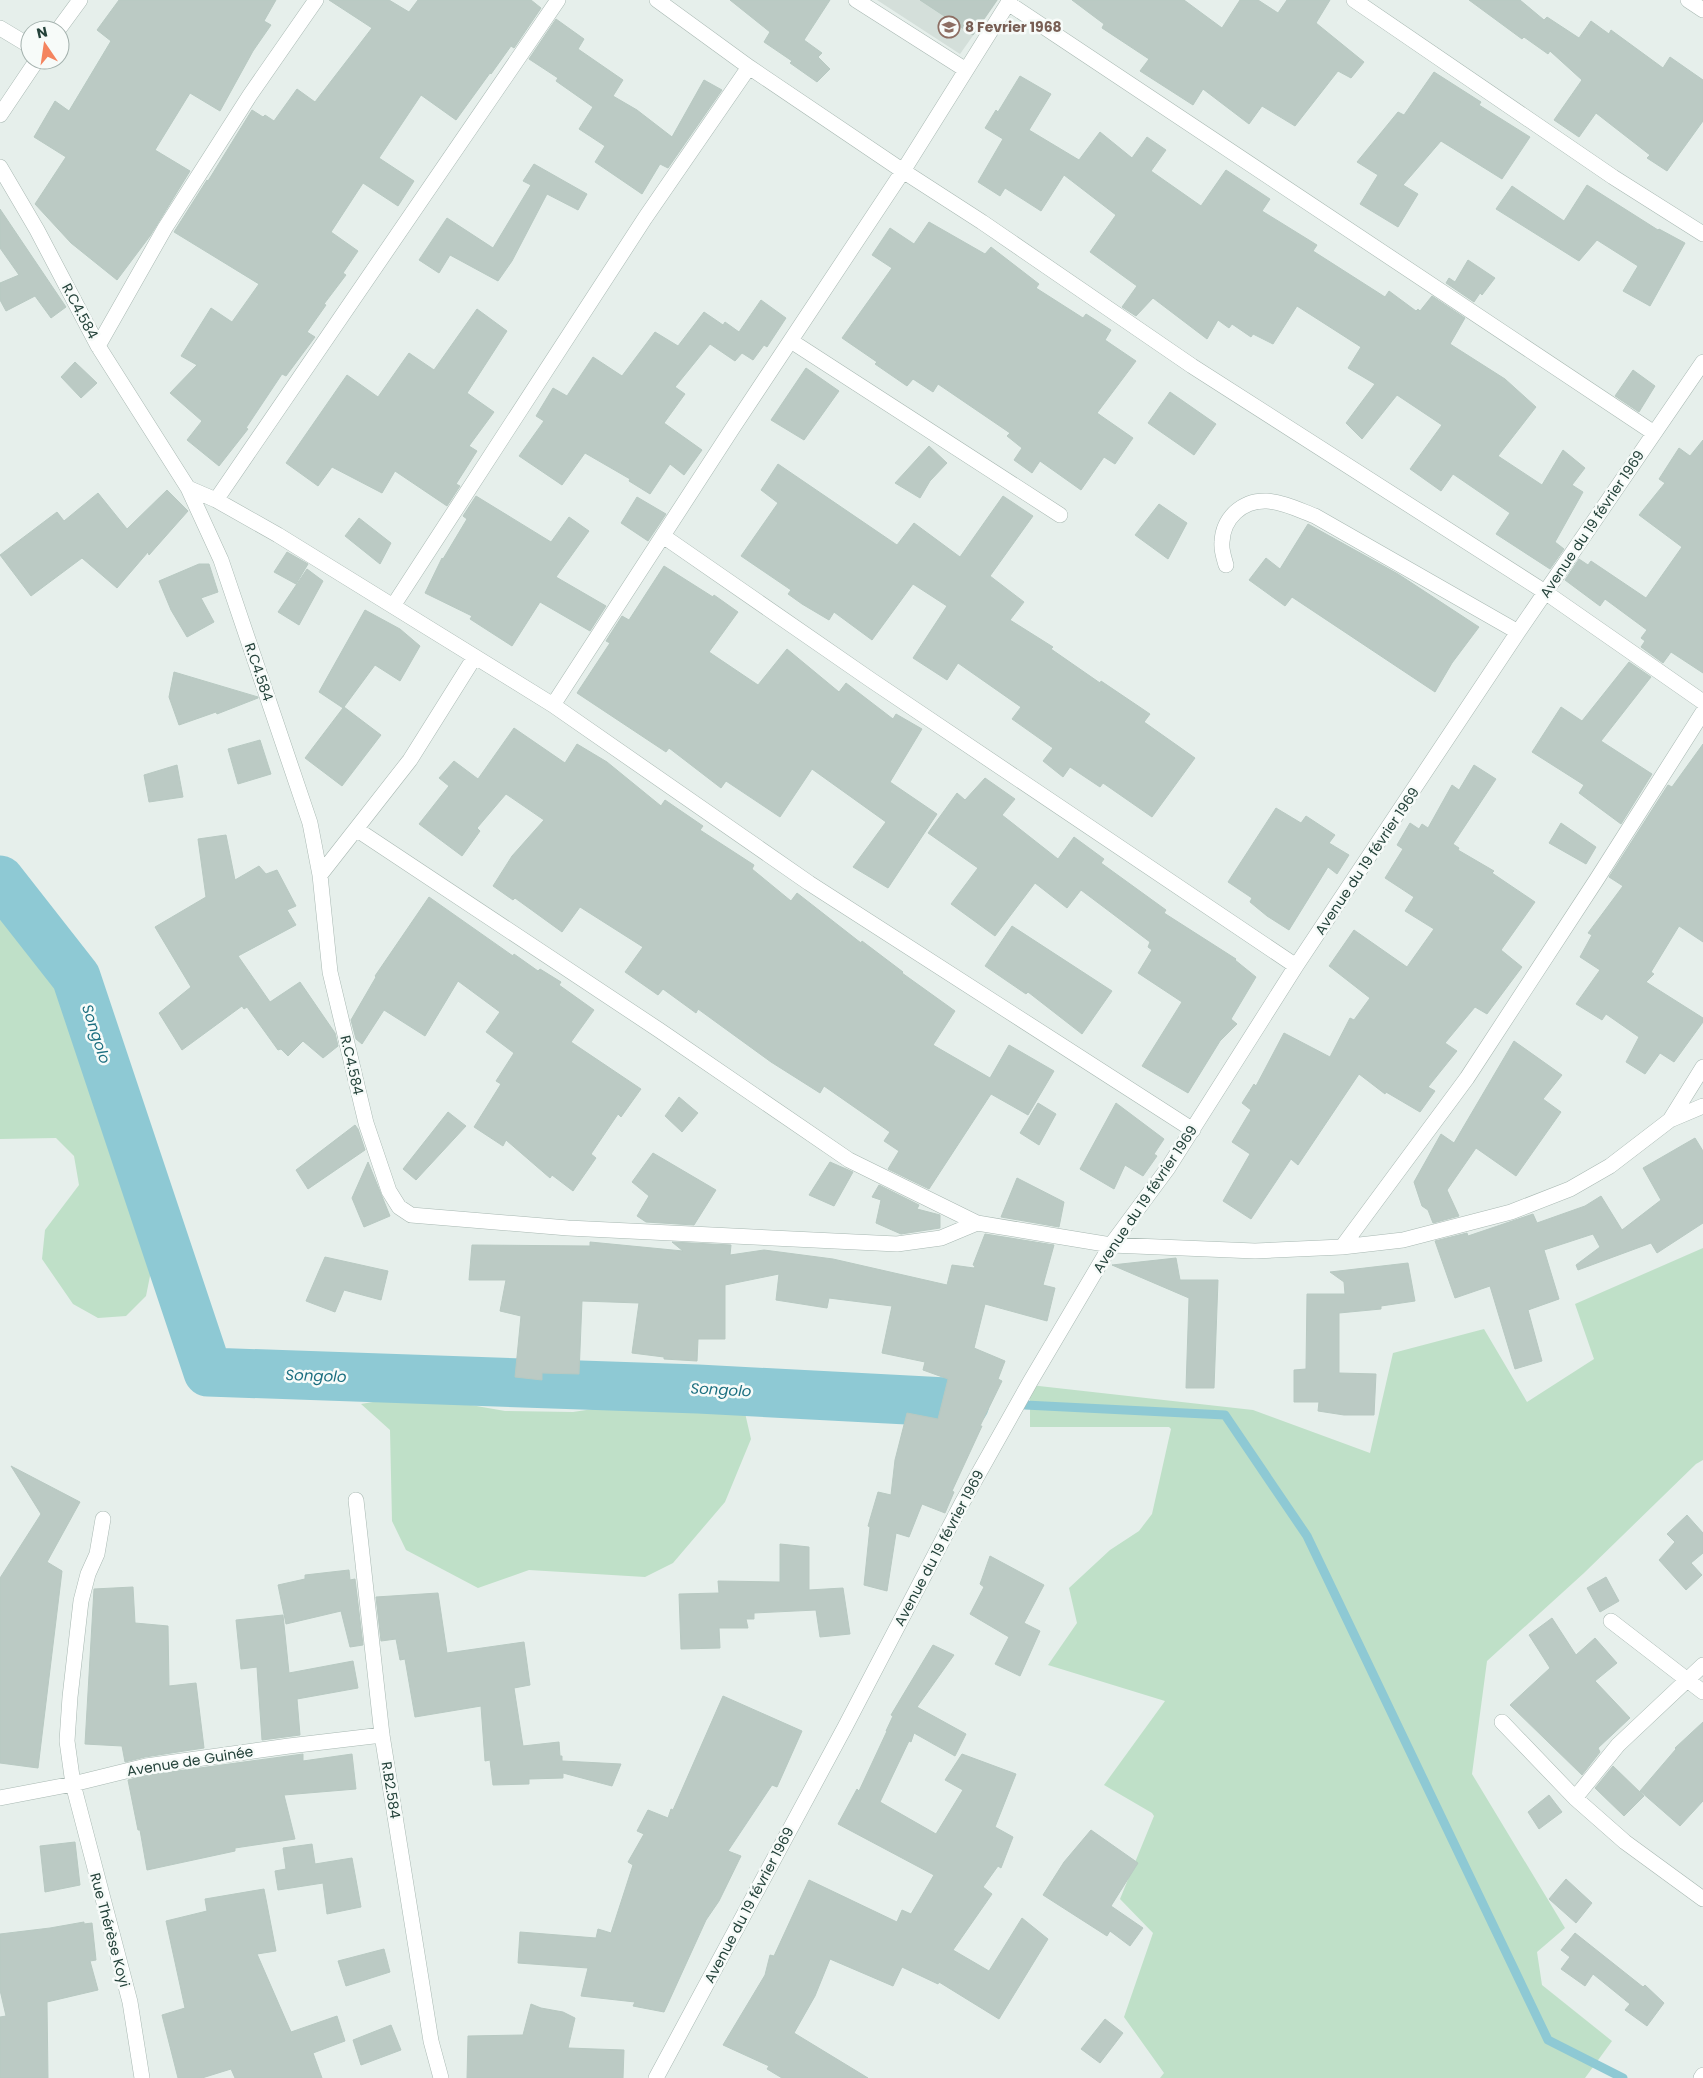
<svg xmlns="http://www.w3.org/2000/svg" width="1703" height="2078" font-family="Poppins,sans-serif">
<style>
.built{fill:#d4dfda}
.green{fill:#bfe0c8}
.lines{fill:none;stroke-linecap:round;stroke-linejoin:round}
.stream{stroke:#8ec9d4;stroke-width:9}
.river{stroke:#8ec9d4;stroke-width:49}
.building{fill:#bbcac4;stroke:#b8c9c2}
.minor-casing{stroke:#a8b8b2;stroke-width:16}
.minor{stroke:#fff;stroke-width:15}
.labels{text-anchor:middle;stroke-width:5;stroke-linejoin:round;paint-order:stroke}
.education-label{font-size:14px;font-weight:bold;fill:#785e54;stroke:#f7fbf9;text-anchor:start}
.street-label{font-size:14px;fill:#24423a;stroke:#f7fbf9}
.water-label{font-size:15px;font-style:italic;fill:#1c6f80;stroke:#f7fbf9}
</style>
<rect width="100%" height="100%" fill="#e6efeb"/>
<path class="built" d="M877,0H998L960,54Z"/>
<path class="green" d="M0,895L66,978L137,1196L151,1271L146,1296L126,1316L98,1318L73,1304L42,1259L45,1230L79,1185L74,1156L56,1138L0,1139Z
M1703,1248V1460L1696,1464L1584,1573L1487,1661L1472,1774L1565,1928L1537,1952L1542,1985L1612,2041L1585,2078H1160L1164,2073L1124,2017L1153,1933L1120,1899L1154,1816L1152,1813L1104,1785L1165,1701L1048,1665L1077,1623L1069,1588L1110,1550L1139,1531L1152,1514L1171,1429L1169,1427H1030V1385L1253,1410L1370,1453L1393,1353L1484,1329L1527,1402L1594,1359L1575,1304Z
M699,1393L727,1397L745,1413L751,1439L725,1502L673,1563L645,1577L529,1570L478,1588L406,1550L392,1521L390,1430L361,1404L414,1395L505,1411L573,1412Z"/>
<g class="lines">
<path class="stream" d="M1025,1405L1225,1415L1307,1536L1548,2040L1623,2078"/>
<path class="river" d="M0,880L76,977L208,1372L698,1389L965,1403"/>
</g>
<path class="building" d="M119,0H276L264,21L271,25L253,51L220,111L190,93L155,150L190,171L150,236L117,280L71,243L35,204L66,157L34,137L55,101L69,111L111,41L97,30Z
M329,0H389L409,12L418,0H531L541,8L514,48L511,46L491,74L490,73L456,120L421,95L379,158L414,181L398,206L363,183L331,232L358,251L343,273L346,275L324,304L326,305L307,332L315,337L286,376L282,374L246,428L248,429L219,466L187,440L202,421L170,393L197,365L181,356L211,308L232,322L259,284L174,232L207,180L208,181L252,110L263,117L265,115L274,121L297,89L315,102L372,28Z
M730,0H830L804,40L822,53L818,57L830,69L817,82L790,63L792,61L764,42L770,32Z
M920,0H997L973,35Z
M1072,0H1184L1222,28L1240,0H1258L1278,13L1287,0H1330L1316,23L1364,62L1351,78L1338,71L1295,126L1262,106L1249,124L1203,89L1193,105L1140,71L1149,59L1102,28L1104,24Z
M1469,0H1520L1544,20L1547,17L1579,38L1591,21L1609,34L1611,30L1663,68L1670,57L1703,80V121L1667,171L1647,158L1650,155L1596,113L1579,137L1554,120L1582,80L1550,51L1548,54L1524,37L1522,39Z
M556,19L584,39L578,49L623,80L613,96L637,110L672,137L704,80L722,90L668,168L660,164L642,194L595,162L605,146L579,129L593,107L556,81L558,78L529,59Z
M1434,72L1481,102L1479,105L1530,137L1502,179L1441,141L1403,185L1418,194L1398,227L1360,204L1378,175L1357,162L1398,112L1404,115Z
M1020,76L1051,94L1029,130L1079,160L1100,132L1132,158L1147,137L1166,150L1151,171L1201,206L1226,170L1270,199L1262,211L1317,245L1313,251L1385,297L1389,291L1416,311L1418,309L1420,311L1432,296L1465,318L1450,344L1505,379L1536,407L1498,456L1542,485L1563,450L1585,468L1572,485L1583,492L1555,542L1564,549L1550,569L1496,534L1510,513L1453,474L1441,491L1410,469L1442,425L1397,395L1362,439L1346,423L1375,384L1348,368L1361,347L1297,306L1273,344L1253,334L1251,337L1232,324L1229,328L1218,320L1207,339L1153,298L1136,316L1122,307L1137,286L1090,252L1116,215L1064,175L1041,211L1005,188L1000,196L978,182L1003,139L985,128L996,110L998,112Z
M534,164L587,194L578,210L547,194L512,261L498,281L450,255L439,273L419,260L447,218L493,248L531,185L523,181Z
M1587,185L1658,230L1659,229L1685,243L1650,306L1623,291L1638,266L1597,240L1579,261L1496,209L1512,186L1564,221Z
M0,209L66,307L51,318L35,296L6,311L0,300V283L19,275L0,248Z
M929,222L985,254L991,247L1039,284L1036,288L1083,318L1086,314L1111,330L1105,340L1136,361L1097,413L1133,438L1115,464L1104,457L1081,490L1040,461L1032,473L1014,460L1022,448L1007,436L1010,433L938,384L933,392L913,379L907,386L875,364L877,362L842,338L892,268L872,255L890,228L914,244Z
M1468,260L1495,278L1482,295L1480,293L1474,302L1446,283L1449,278L1455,282Z
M761,300L786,318L767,347L764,345L753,360L742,353L735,361L710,344L675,387L685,394L664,423L702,450L684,475L670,464L650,494L629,481L630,479L585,453L562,485L519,456L544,421L536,416L553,388L567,396L593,357L622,376L655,332L678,346L704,312L723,325L725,322L739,332Z
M477,309L507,331L467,393L494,412L469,446L477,451L456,484L460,486L447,506L395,471L382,493L332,467L318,486L286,463L347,375L378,397L409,353L434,370Z
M75,362L97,383L81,398L61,377Z
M806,368L839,391L804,440L771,420Z
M1633,370L1655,386L1639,412L1615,396Z
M1170,392L1216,424L1194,455L1148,423Z
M1703,440V673L1671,652L1663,663L1641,647L1645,641L1641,638L1647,630L1605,599L1600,606L1565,580L1579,559L1588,565L1591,561L1646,598L1682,547L1639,515L1665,483L1659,479L1679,448L1690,456Z
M929,446L947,463L930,481L920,498L895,483Z
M778,464L897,545L914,523L960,557L1003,496L1033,516L990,576L1024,602L1010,620L1053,647L1051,649L1100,683L1101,681L1150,714L1144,722L1195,758L1152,817L1103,783L1100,787L1070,767L1063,777L1043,761L1053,748L1012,719L1021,707L958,663L947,680L913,658L947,606L913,584L872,640L834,612L829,620L802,604L788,594L791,590L741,556L778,503L761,490Z
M167,490L188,511L149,555L148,552L117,588L82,558L31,596L0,555L57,512L64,521L98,493L127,529Z
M476,496L551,542L569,517L589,531L556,577L606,606L590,631L540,602L512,646L470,619L472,616L425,593L442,558L443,559L467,519L463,516Z
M637,497L666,514L648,541L621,523Z
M1159,504L1187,523L1168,559L1135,535Z
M359,518L391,543L380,564L345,536Z
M1308,524L1398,574L1479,627L1452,663L1435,692L1292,597L1285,606L1249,580L1266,558L1280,569Z
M287,552L308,564L296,584L274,572Z
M199,564H209L218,592L201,598L214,622L187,637L171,610L159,581Z
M664,566L713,597L714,595L738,612L709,652L758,685L787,649L839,692L846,683L893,719L896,714L922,729L890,782L937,814L888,888L853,867L886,822L812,769L780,817L726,781L721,788L669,748L666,752L577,693L610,643L606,641L622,616L629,620Z
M307,569L323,581L299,625L278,612Z
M365,610L400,629L420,646L400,681L375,665L344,707L381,735L342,786L305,758L343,708L319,692Z
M1629,662L1651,677L1601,741L1652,774L1621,824L1579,793L1584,785L1532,752L1561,707L1582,721Z
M174,672L258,697V698L217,714L216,712L179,725L169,697Z
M514,728L565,763L577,744L607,762L661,806L665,800L703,826L700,830L754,865L752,869L791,901L797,893L861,943L862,941L903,972L902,973L955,1011L933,1045L990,1078L1009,1045L1054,1071L1028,1115L991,1094L929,1189L888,1169L899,1151L884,1141L890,1132L824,1086L820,1093L771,1062L698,1009L696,1013L663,989L658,995L625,972L643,947L580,907L562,932L515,898L513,900L493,886L512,856L544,820L506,794L477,828L480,831L462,856L419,824L449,786L439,778L454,761L478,779Z
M260,740L271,774L238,784L228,749Z
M1703,744V942L1679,926L1651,972L1654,974L1646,982L1703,1018V1022L1674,1062L1660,1053L1645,1074L1626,1062L1639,1037L1606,1014L1602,1020L1576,1004L1600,970L1580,957L1592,935L1588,933L1623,886L1609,877L1668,785L1672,787Z
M177,765L183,797L149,802L144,775Z
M1474,765L1496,779L1453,844L1459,848L1458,850L1494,871L1492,873L1535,902L1501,950L1522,967L1487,1014L1475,1007L1445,1043L1457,1051L1428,1087L1435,1091L1420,1112L1386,1092L1385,1094L1359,1074L1298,1165L1291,1159L1251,1219L1223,1201L1250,1154L1232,1142L1251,1110L1242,1103L1254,1084L1256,1086L1284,1033L1330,1057L1350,1018L1354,1020L1370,998L1329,966L1354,930L1407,967L1434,929L1405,911L1414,897L1385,878L1403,849L1397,845L1410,823L1419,829L1422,824L1428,828L1452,785L1459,790Z
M985,778L1015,799L1002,815L1058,859L1074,837L1104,859L1101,863L1166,910L1164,913L1236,959L1235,960L1256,977L1231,1019L1237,1024L1220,1041L1188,1093L1142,1066L1182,1002L1138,973L1152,950L1148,947L1150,942L1081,890L1067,908L1035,883L995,936L951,904L978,868L928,833L957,793L965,800Z
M1276,808L1301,823L1306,816L1335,835L1329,843L1349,855L1337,874L1328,867L1289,930L1267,916L1250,902L1252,898L1228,882Z
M1561,823L1596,847L1586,864L1549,843Z
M226,835L235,880L259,866L266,874L277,870L296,906L287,910L296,925L238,956L270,1002L300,982L335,1033L338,1046L323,1058L303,1041L288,1056L281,1049L278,1050L247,1007L244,1009L242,1006L182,1050L159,1013L191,987L155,927L206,897L198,839Z
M429,897L513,956L514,954L538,971L540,969L561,982L559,985L594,1010L571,1042L641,1089L621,1117L618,1114L591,1154L596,1158L573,1191L552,1175L550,1178L506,1140L503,1146L474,1127L501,1084L496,1081L514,1053L486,1032L500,1012L458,981L425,1036L384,1010L362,1044L356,1039L351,1020L376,977L375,976Z
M1012,926L1112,991L1082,1034L1028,992L1026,994L985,966Z
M1514,1041L1562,1075L1543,1099L1561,1112L1516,1176L1476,1148L1447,1190L1459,1216L1433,1223L1428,1210L1422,1206L1414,1182L1441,1134L1454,1143Z
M679,1097L698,1113L682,1132L665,1116Z
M1038,1103L1056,1114L1039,1145L1020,1133Z
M1116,1103L1164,1139L1154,1154L1157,1156L1143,1176L1125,1165L1114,1189L1080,1169Z
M448,1112L466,1126L416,1180L403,1169Z
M355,1125L358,1129L365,1150L308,1189L296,1170Z
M1695,1138L1703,1151V1223L1657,1253L1651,1243L1578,1270L1576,1265L1600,1247L1593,1234L1544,1250L1559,1299L1528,1310L1542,1361L1515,1369L1490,1286L1455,1298L1435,1241L1467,1233L1468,1236L1533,1214L1537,1223L1585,1206L1601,1196L1622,1230L1661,1200L1643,1168Z
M653,1153L716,1190L694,1225L646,1222L637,1216L649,1196L632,1182Z
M368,1162L390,1216L364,1227L352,1198Z
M830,1162L853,1172L834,1206L809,1195Z
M1017,1178L1064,1202L1059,1227L1001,1217Z
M879,1185L919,1205L917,1209L940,1215V1228L901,1234L876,1223L881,1200L872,1197Z
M985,1234L1054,1245L1043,1285L1055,1288L1047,1321L985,1304L974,1348L1005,1361L998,1379L1002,1381L980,1426H982L952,1491L954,1492L945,1513L922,1504L909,1537L896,1533L887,1591L864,1585L870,1527L868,1526L878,1492L891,1495L895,1460L907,1413L938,1419L948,1379L923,1370L925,1362L882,1353L892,1306L829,1298L827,1308L776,1300L779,1274L725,1285V1339H698L697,1361L664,1359V1357L632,1353L639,1303L582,1301L579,1374L542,1373V1380L515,1377L521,1316L500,1311L506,1280H469L472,1245L590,1246V1242L683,1251L672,1242L731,1245L730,1255L764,1250L833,1259L947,1285L952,1265L974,1268L975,1266L973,1265Z
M325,1257L388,1271L381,1300L344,1290L335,1312L306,1301Z
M1176,1258L1180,1280H1218L1214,1388H1186L1189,1298L1112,1265Z
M1408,1263L1415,1301L1381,1306V1309L1339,1313V1373L1376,1374L1374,1415H1344L1318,1411L1319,1402H1294V1370L1306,1369L1307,1294H1345L1344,1282L1330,1272Z
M11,1466L80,1502L47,1562L62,1571L38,1768L0,1763V1578L41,1514Z
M1687,1515L1703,1533V1553L1691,1563L1702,1575L1686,1590L1659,1560L1675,1542L1667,1534Z
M780,1544L809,1547V1590L843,1588L850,1634L820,1637L816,1610L754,1613V1619H746L748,1628H719L720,1648L681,1649L679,1594L719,1593L718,1581L780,1582Z
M990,1556L1044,1585L1024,1623L1040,1631L1020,1676L995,1664L1009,1637L970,1614L984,1587L980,1584Z
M349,1570L350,1580L355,1579L363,1645L350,1647L341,1611L286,1624L278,1585L305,1579V1575Z
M1606,1577L1619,1601L1600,1612L1587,1588Z
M133,1587L135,1623L168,1626L169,1686L196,1683L204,1748L145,1757L125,1762L122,1746L85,1744L94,1589Z
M438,1593L447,1653L524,1642L530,1685L514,1688L523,1746L559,1742L560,1756H562V1761L621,1764L612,1786L563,1773V1778L529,1779V1784L493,1785L490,1760L485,1761L481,1706L415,1717L405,1659L400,1660L396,1639L381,1641L376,1597Z
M283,1615L289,1673L353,1661L358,1688L297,1699L300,1735L262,1740L257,1667L241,1669L236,1620Z
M1552,1618L1576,1655L1595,1638L1617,1663L1595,1681L1630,1718L1598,1748L1600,1752L1582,1775L1510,1705L1550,1668L1529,1635Z
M933,1645L954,1655L917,1707L966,1734L955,1756L914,1733L911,1742L909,1741L880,1802L936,1834L963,1790L945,1780L962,1754L1016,1774L995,1827L1013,1837L1001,1868L998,1866L983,1887L992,1894L953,1950L989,1971L1022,1918L1048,1939L999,2019L939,1982L938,1984L902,1967L893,1986L830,1959L815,1996L794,2033L868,2078H782L767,2069L769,2066L723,2045L765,1975L770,1955L774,1956L809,1880L897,1922L902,1910L911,1914L934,1875L838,1824L857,1789L859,1791L887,1731H886L893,1716L891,1715Z
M723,1696L802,1731L777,1787L772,1785L728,1851L741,1856L719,1901L706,1920L664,2012L633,2006L635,2002L581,1996L588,1968L518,1963L520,1932L596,1938L598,1929L611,1933L633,1865L628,1862L644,1834L637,1831L648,1810L668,1818L671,1809L673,1810Z
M1703,1722V1801L1680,1826L1640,1791L1676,1749L1675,1748Z
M303,1754V1761L352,1754L356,1789L284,1795L295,1839L235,1848V1851L147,1870L140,1830H138L128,1780L148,1775Z
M1613,1766L1644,1796L1624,1816L1595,1788Z
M1549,1795L1562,1812L1539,1829L1528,1812Z
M1091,1830L1138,1863L1111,1906L1143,1928L1130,1946L1110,1931L1107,1936L1043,1895L1064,1862Z
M75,1842L80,1885L45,1892L40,1846Z
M312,1844L315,1864L352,1858L361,1907L327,1914L323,1883L278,1890L275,1871L286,1869L283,1848Z
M1566,1879L1592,1903L1576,1923L1549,1899Z
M264,1889L276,1951L257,1954L291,2032L337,2016L345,2041L313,2053L322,2078H235L231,2069L202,2078H178L162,2015L185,2008L166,1921L207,1911L205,1899Z
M84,1922V1924L92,1923L96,1960L90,1961L98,1990L47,2002L48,2078H0V2017L6,2016L0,1990V1934L50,1928Z
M1575,1933L1643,1987L1645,1985L1664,2003L1647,2026L1625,2010L1630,2004L1593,1974L1585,1986L1561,1969L1570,1957L1561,1950Z
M384,1949L390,1972L346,1986L338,1961Z
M531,2004L541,2008L563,2012L575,2018L568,2048L624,2050L623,2078H467L468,2036L523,2035Z
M1105,2019L1123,2033L1100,2063L1081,2049Z
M391,2025L401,2050L361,2065L353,2040Z"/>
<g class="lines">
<g class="minor-casing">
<path id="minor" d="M657,0L749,67L903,171L982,222L1192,366L1545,592L1703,702
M856,0L966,70
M1354,0L1613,177L1703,234
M1688,0L1703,10
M1008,3L1654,433
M0,28L30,46
M58,30L80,0
M0,115L37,60
M0,167L37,230L98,346L188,488L221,560L310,823L320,875L330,972L366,1123L389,1191L399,1207L411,1215L568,1228L897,1244L941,1238L977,1223
M791,341L1060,515
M98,346L165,228L250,95L316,0
M188,488L216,500L278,535L553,705L809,883L1193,1130
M216,500L558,0
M663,536L871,680L1296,966
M1226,565C1224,558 1221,550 1222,542C1223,518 1242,500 1267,501C1283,502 1299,510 1315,516L1518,632
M393,606L645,218L749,67
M553,705L732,429L903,171L1010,0
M356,829L659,1030L849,1160L977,1223L1111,1245L1255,1251L1342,1247L1403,1240L1511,1212L1570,1189L1610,1166L1670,1120L1703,1106
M320,875L410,760L474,658
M1670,1120L1703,1067
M1342,1247L1467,1078L1597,879L1703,712
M356,1500L382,1735L431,2041L441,2078
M103,1519L97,1554L88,1574L81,1601L70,1697L67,1741L73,1784L130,2002L142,2078
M1611,1621L1703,1692
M1502,1722L1575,1798L1625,1842L1703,1899
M0,1798L73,1784L146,1766L289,1746L382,1735
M1575,1798L1618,1745L1703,1665
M656,2078L845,1727L962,1503L1030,1382L1111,1245L1168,1168L1296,966L1518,632L1703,362
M1701,2078L1703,2075"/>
</g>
<use href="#minor" class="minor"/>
</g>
<defs>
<g id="school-ring" transform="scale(1.125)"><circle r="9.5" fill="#f7fbf9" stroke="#8d6e63" stroke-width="1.5"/><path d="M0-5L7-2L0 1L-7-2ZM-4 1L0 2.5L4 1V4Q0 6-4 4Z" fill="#8d6e63"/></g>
</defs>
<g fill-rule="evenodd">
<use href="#school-ring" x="949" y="27"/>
</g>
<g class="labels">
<g class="education-label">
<text x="965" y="32">8 Fevrier 1968</text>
</g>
<g class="street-label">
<text transform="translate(80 311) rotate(62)" y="5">R.C4.584</text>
<text transform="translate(1592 524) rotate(-56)" y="5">Avenue du 19 février 1969</text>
<text transform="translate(259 672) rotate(71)" y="5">R.C4.584</text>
<text transform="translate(1367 861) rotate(-56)" y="5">Avenue du 19 février 1969</text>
<text transform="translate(352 1065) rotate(77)" y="5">R.C4.584</text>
<text transform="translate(1145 1199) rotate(-56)" y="5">Avenue du 19 février 1969</text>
<text transform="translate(939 1548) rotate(-62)" y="5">Avenue du 19 février 1969</text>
<text transform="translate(190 1761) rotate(-9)" y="5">Avenue de Guinée</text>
<text transform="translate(391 1790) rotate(81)" y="5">R.B2.584</text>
<text transform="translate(749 1905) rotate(-62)" y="5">Avenue du 19 février 1969</text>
<text transform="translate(110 1930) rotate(75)" y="5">Rue Thérèse Koyi</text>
</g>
<g class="water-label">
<text transform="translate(96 1034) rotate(72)" y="5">Songolo</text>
<text transform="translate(316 1376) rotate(2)" y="5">Songolo</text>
<text transform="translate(721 1390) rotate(3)" y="5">Songolo</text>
</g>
</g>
<g transform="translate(45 45) rotate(347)"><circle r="24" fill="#f7fbf9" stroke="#a3b1ad"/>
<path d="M0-4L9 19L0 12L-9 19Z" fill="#f4845f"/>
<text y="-8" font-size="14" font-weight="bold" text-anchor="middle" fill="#24423a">N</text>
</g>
</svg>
